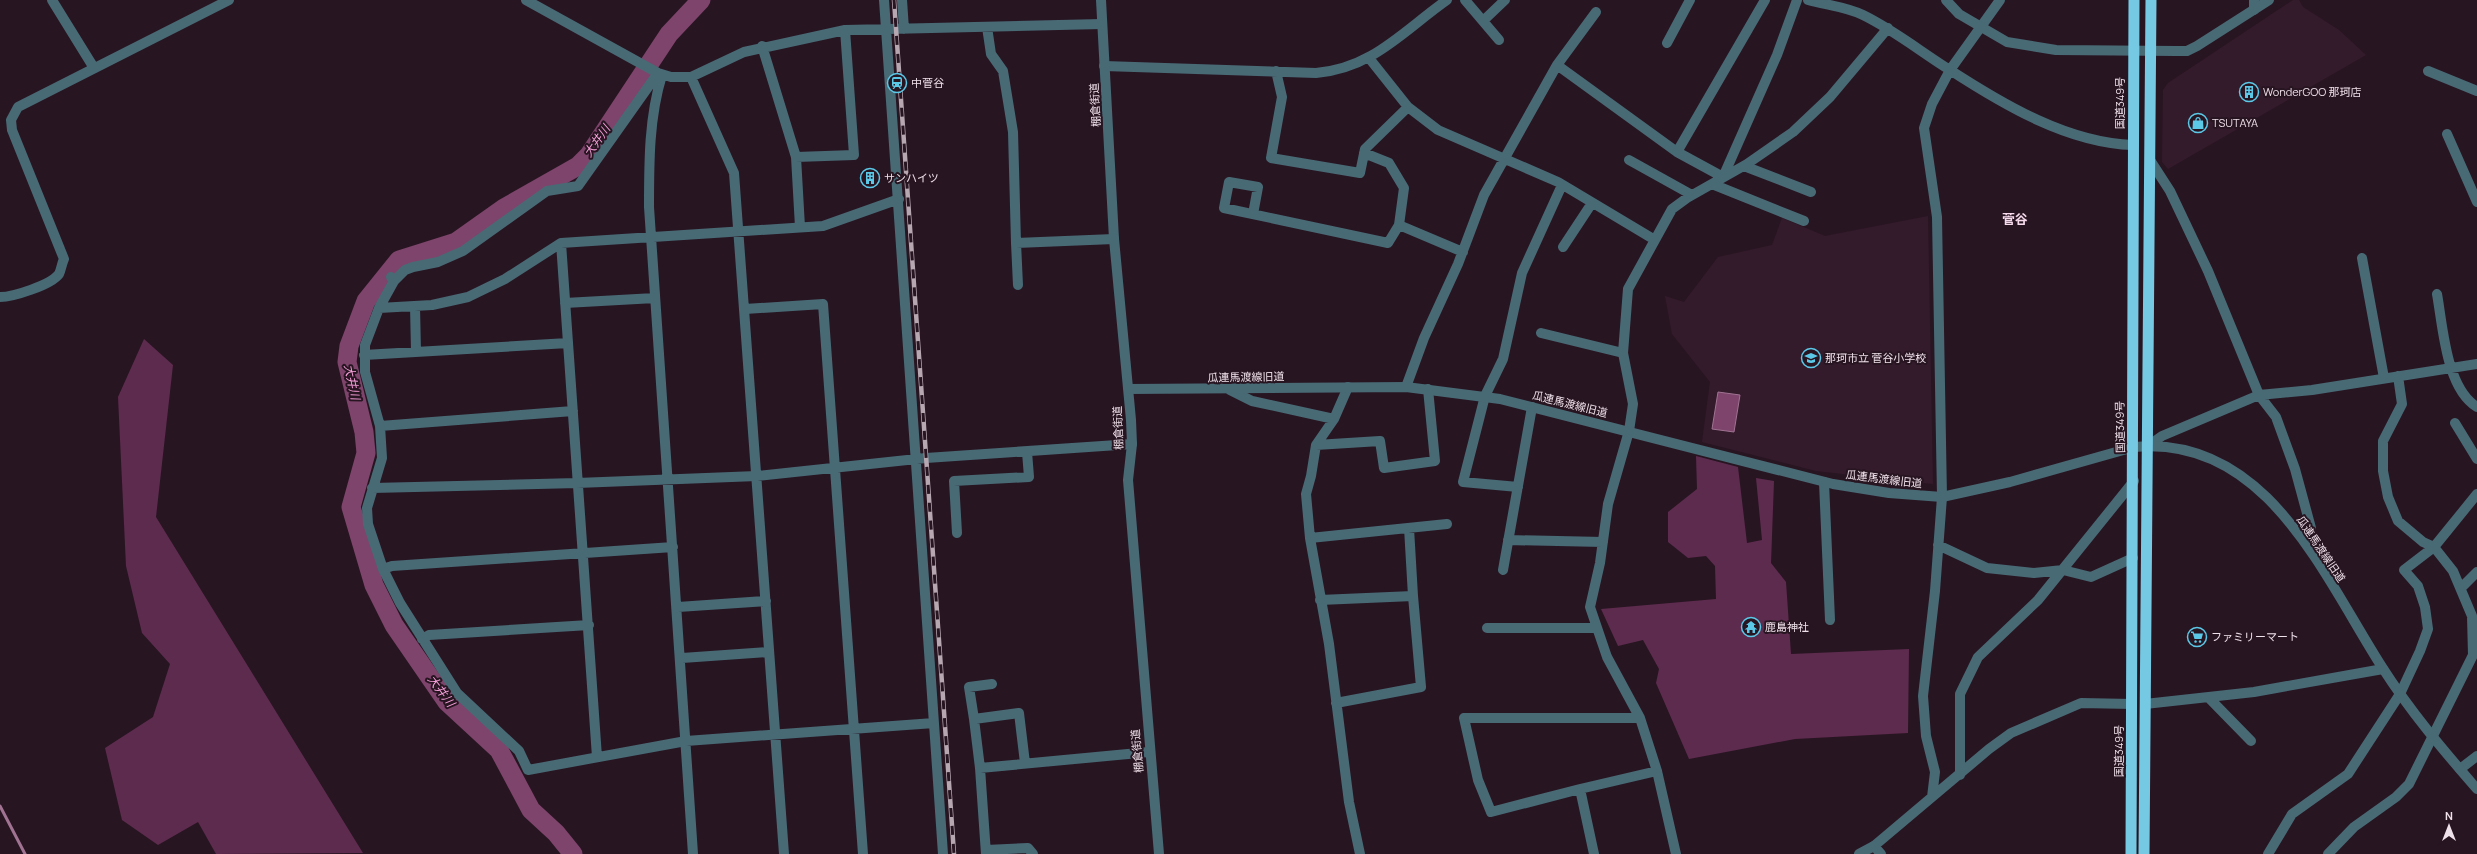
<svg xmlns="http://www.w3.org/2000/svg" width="2477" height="854" font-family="Manrope,'Noto Sans JP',sans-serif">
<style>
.built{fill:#341b2c}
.green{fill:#5d2b4e}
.water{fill:#7e446c;stroke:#a07392}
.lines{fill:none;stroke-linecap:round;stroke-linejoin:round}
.stream{stroke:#a07392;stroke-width:3}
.river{stroke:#7e446c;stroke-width:19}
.minor{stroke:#486a75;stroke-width:10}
.tertiary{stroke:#486a75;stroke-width:10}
.trunk{stroke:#76c9e3;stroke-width:11}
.rail-casing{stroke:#b7a7b1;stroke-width:4.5}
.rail{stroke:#281522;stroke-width:3;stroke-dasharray:9;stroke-linecap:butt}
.labels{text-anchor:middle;stroke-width:4;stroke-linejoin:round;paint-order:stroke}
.poi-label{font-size:11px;fill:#efe1ea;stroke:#281522;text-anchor:start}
.street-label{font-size:11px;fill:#efe1ea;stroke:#281522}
.water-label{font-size:12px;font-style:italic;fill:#f69fd9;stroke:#281522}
.quarter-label{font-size:13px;font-weight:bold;fill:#f7dbed;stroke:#281522}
</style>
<rect width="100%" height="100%" fill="#281522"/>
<path class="built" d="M2293,0H2299L2303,7L2339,30L2366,55L2168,169L2162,162L2163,90L2168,83Z
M1928,216L1933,484L1816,471L1702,442L1710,382L1672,334L1665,296L1684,302L1718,257L1772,245L1782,218L1825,236Z"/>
<path class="green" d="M144,339L173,365L156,517L363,853L216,854L198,822L158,845L122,820L105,748L153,717L170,664L142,633L126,566L118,397Z
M1696,456L1738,467L1747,543L1762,540L1756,478L1774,481L1771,563L1786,582L1791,654L1909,649L1908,733L1795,739L1689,759L1656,683L1659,669L1643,640L1618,646L1601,609L1716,599L1715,566L1706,556L1688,558L1668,542V512L1697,489Z"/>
<path class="water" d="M1718,392L1740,395L1734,432L1712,429Z"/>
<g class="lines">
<path class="stream" d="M0,806L25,854"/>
<path class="river" d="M573,854L556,833L531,810L499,750L447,702L394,625L374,585L351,507L366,453L364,432L347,362L349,346L366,301L399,260L456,242L504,208L578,166L589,155L669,34L701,0"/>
<path class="minor" d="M52,0L94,68
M526,0L658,73L671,77H691L744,52L845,30L1102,24
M884,0L943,854
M902,0L904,29
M1465,0L1499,40
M1808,0C1826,5 1847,7 1863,15C1894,30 1921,52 1950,70C2004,105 2068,143 2133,145
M2254,0V10
M1484,20L1505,0
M987,27L991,54L1003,71L1013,132L1016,243
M1667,43L1690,0
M762,46L796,157L800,227
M1557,65L1596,12
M1104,66L1316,73C1373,68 1403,31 1447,0
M1276,71L1282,97L1271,158L1360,173L1365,149L1408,107L1369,58
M2428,71L2477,91
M662,75C649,117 649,162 649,207L693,854
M691,77L734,173L784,854
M1408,107L1438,130L1558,182L1655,240
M2447,134L2477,202
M1677,152L1723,177L1777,55L1797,0
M796,157L854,155L845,30
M1629,160L1692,195
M2150,160L2170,191L2208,271L2259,395L2276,417L2295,469L2311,528
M1744,166L1811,192
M1712,184L1804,221
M1253,214L1258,187L1229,182L1224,208L1388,243L1399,225L1404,188L1389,163L1364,153
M1399,225L1463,252
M561,243L597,757
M1563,247L1592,203
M2362,258L2384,378
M391,277L394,281L379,308L365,345V372L380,426L382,458L367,508L368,524L383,569L400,603L457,693L519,751L528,770L686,741L934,723
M394,281L405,270L413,267L438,262L463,251L547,191L578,186L658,73
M1018,285L1016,243L1114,239
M2437,294C2443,327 2446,388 2477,407
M0,297C13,297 51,285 59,274C61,270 62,263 64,259L12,130L11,120L18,107L229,0
M565,303L655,298
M415,306L416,352
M379,308L432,305L468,297L505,279L561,243L823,226L899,199
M745,309L823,304L863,854
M1541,333L1623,353
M364,355L568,343
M1348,387L1334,419L1316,445L1311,476L1306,494L1310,538L1447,524
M1406,387L1424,338L1458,264L1484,195L1557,65L1677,152L1765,0
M1230,390L1252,401L1334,419
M2455,423L2477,459
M380,426L573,411
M1316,445L1380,441L1384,468L1435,461L1428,389
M2148,446L2162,436L2259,395L2312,390L2477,364
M1824,482L1830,620
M1518,487L1463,482L1485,396L1503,359L1522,273L1562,185
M372,488L577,483L757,476L926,458L1132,444
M1409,528L1413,596
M957,533L954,481L1029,477L1027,452
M1310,538L1329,644L1349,802L1360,854
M1508,540L1603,542
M1938,545L1987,568L2034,573L2063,570L2091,577L2133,558
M383,569L392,566L673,547
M1503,570L1532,407
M2461,588L2477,572
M1320,600L1413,596L1421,687L1336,703
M678,607L766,601
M1487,628H1597
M422,639L429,635L589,625
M682,658L769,652
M2209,698L2251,741
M2145,704L2254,692L2383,669
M974,719L969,687L992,684
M980,768L1149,752
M2460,769L2477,756
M1960,775V694L1978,657L2038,600L2134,481
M1580,789L1491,812L1478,780L1464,718H1640
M1932,797L1935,772L1926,736L1923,696L1935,591L1942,497L1937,217L1924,128L1932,104L1950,70L2000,0
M986,850L1028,848L1033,854
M986,854L980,768L974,719L1019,713L1025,763
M1594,854L1580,789L1657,771
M1676,854L1657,771L1640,718L1607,657L1590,607L1600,563L1608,504L1629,431L1633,404L1623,353L1628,289L1672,209L1687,198L1747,164L1793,132L1830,97L1888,28
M1881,854L1874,846L1989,749L2011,733L2081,703L2132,704
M2268,854L2292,814L2348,774L2400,694L2420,651L2428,629L2425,607L2418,586L2404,570L2434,547L2423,542L2398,521L2388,497L2383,471V441L2402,404L2398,376
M2328,854L2354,827L2396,797L2409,784L2473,655L2472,616L2453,571L2434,547L2477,494"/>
<path class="tertiary" d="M1101,0L1114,239L1131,420L1132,444L1128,480L1159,854
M1946,0L1959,14L2007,42L2056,50L2176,51H2187L2197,46L2269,0
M1128,389L1406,387L1500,399L1833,484L1889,493L1942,497L2010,482L2134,447C2266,434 2323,575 2382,667C2410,711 2443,750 2477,789
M1859,854L1874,846"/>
<path class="trunk" d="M2131,854L2134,0
M2144,854L2151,0"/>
<g class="rail-casing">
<path id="rail" d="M894,0L954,854"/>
</g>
<use href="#rail" class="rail"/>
</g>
<defs>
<g id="station-ring" transform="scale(1)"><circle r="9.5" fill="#281522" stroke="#5bc8e7" stroke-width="1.5"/><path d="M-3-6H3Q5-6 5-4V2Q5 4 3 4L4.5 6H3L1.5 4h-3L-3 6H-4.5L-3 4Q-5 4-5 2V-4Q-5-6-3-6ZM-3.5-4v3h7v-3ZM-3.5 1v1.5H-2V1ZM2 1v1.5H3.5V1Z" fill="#5bc8e7"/></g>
<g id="building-ring" transform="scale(1)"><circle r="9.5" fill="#281522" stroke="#5bc8e7" stroke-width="1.5"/><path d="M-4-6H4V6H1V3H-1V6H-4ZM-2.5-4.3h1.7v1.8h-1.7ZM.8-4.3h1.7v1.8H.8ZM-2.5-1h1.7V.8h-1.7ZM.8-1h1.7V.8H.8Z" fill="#5bc8e7"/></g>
<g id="shop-ring" transform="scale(1)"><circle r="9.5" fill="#281522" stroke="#5bc8e7" stroke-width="1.5"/><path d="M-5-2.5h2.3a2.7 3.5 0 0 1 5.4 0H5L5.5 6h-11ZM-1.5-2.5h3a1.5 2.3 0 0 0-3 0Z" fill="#5bc8e7"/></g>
<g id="school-ring" transform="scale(1)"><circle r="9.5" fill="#281522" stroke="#5bc8e7" stroke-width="1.5"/><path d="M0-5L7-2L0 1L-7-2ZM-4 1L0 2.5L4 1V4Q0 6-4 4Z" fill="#5bc8e7"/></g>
<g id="temple-ring" transform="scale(1)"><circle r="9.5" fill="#281522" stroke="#5bc8e7" stroke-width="1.5"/><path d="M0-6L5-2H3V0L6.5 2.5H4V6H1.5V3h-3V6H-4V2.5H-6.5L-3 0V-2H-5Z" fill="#5bc8e7"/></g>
<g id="supermarket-ring" transform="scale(1)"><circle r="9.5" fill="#281522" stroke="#5bc8e7" stroke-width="1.5"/><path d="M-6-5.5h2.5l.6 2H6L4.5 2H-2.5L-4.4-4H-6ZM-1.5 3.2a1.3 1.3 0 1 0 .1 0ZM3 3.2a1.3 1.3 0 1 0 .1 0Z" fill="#5bc8e7"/></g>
</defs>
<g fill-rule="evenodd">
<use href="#station-ring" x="897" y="83"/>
<use href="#building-ring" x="2249" y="92"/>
<use href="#shop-ring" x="2198" y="123"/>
<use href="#building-ring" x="870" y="178"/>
<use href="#school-ring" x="1811" y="358"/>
<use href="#temple-ring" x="1751" y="627"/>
<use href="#supermarket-ring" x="2197" y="637"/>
</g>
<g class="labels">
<g class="poi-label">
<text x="911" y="87">中菅谷</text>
<text x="2263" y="96">WonderGOO 那珂店</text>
<text x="2212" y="127">TSUTAYA</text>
<text x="884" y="182">サンハイツ</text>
<text x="1825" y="362">那珂市立 菅谷小学校</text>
<text x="1765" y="631">鹿島神社</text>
<text x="2211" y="641">ファミリーマート</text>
</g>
<g class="street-label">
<text transform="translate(2120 103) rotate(-90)" y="4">国道349号</text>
<text transform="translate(1095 105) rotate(-93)" y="4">棚倉街道</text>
<text transform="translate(1246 377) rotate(-1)" y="4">瓜連馬渡線旧道</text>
<text transform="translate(1570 404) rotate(14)" y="4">瓜連馬渡線旧道</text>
<text transform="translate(2120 427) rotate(-91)" y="4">国道349号</text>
<text transform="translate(1118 428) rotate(-92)" y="4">棚倉街道</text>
<text transform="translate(1884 479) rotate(7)" y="4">瓜連馬渡線旧道</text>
<text transform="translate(2321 549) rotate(56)" y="4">瓜連馬渡線旧道</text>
<text transform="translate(1137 751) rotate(-95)" y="4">棚倉街道</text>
<text transform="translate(2119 751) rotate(-90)" y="4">国道349号</text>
</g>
<g class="water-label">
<text transform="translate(597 141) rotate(-55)" y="4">大井川</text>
<text transform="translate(352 382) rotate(78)" y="4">大井川</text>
<text transform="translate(441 691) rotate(53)" y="4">大井川</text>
</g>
<g class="quarter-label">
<text x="2015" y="224">菅谷</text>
</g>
</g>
<g transform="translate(2449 826)" stroke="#281522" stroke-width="3" paint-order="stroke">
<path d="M0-3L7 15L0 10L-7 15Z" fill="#efe1ea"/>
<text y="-6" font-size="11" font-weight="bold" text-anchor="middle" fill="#efe1ea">N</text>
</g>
</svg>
